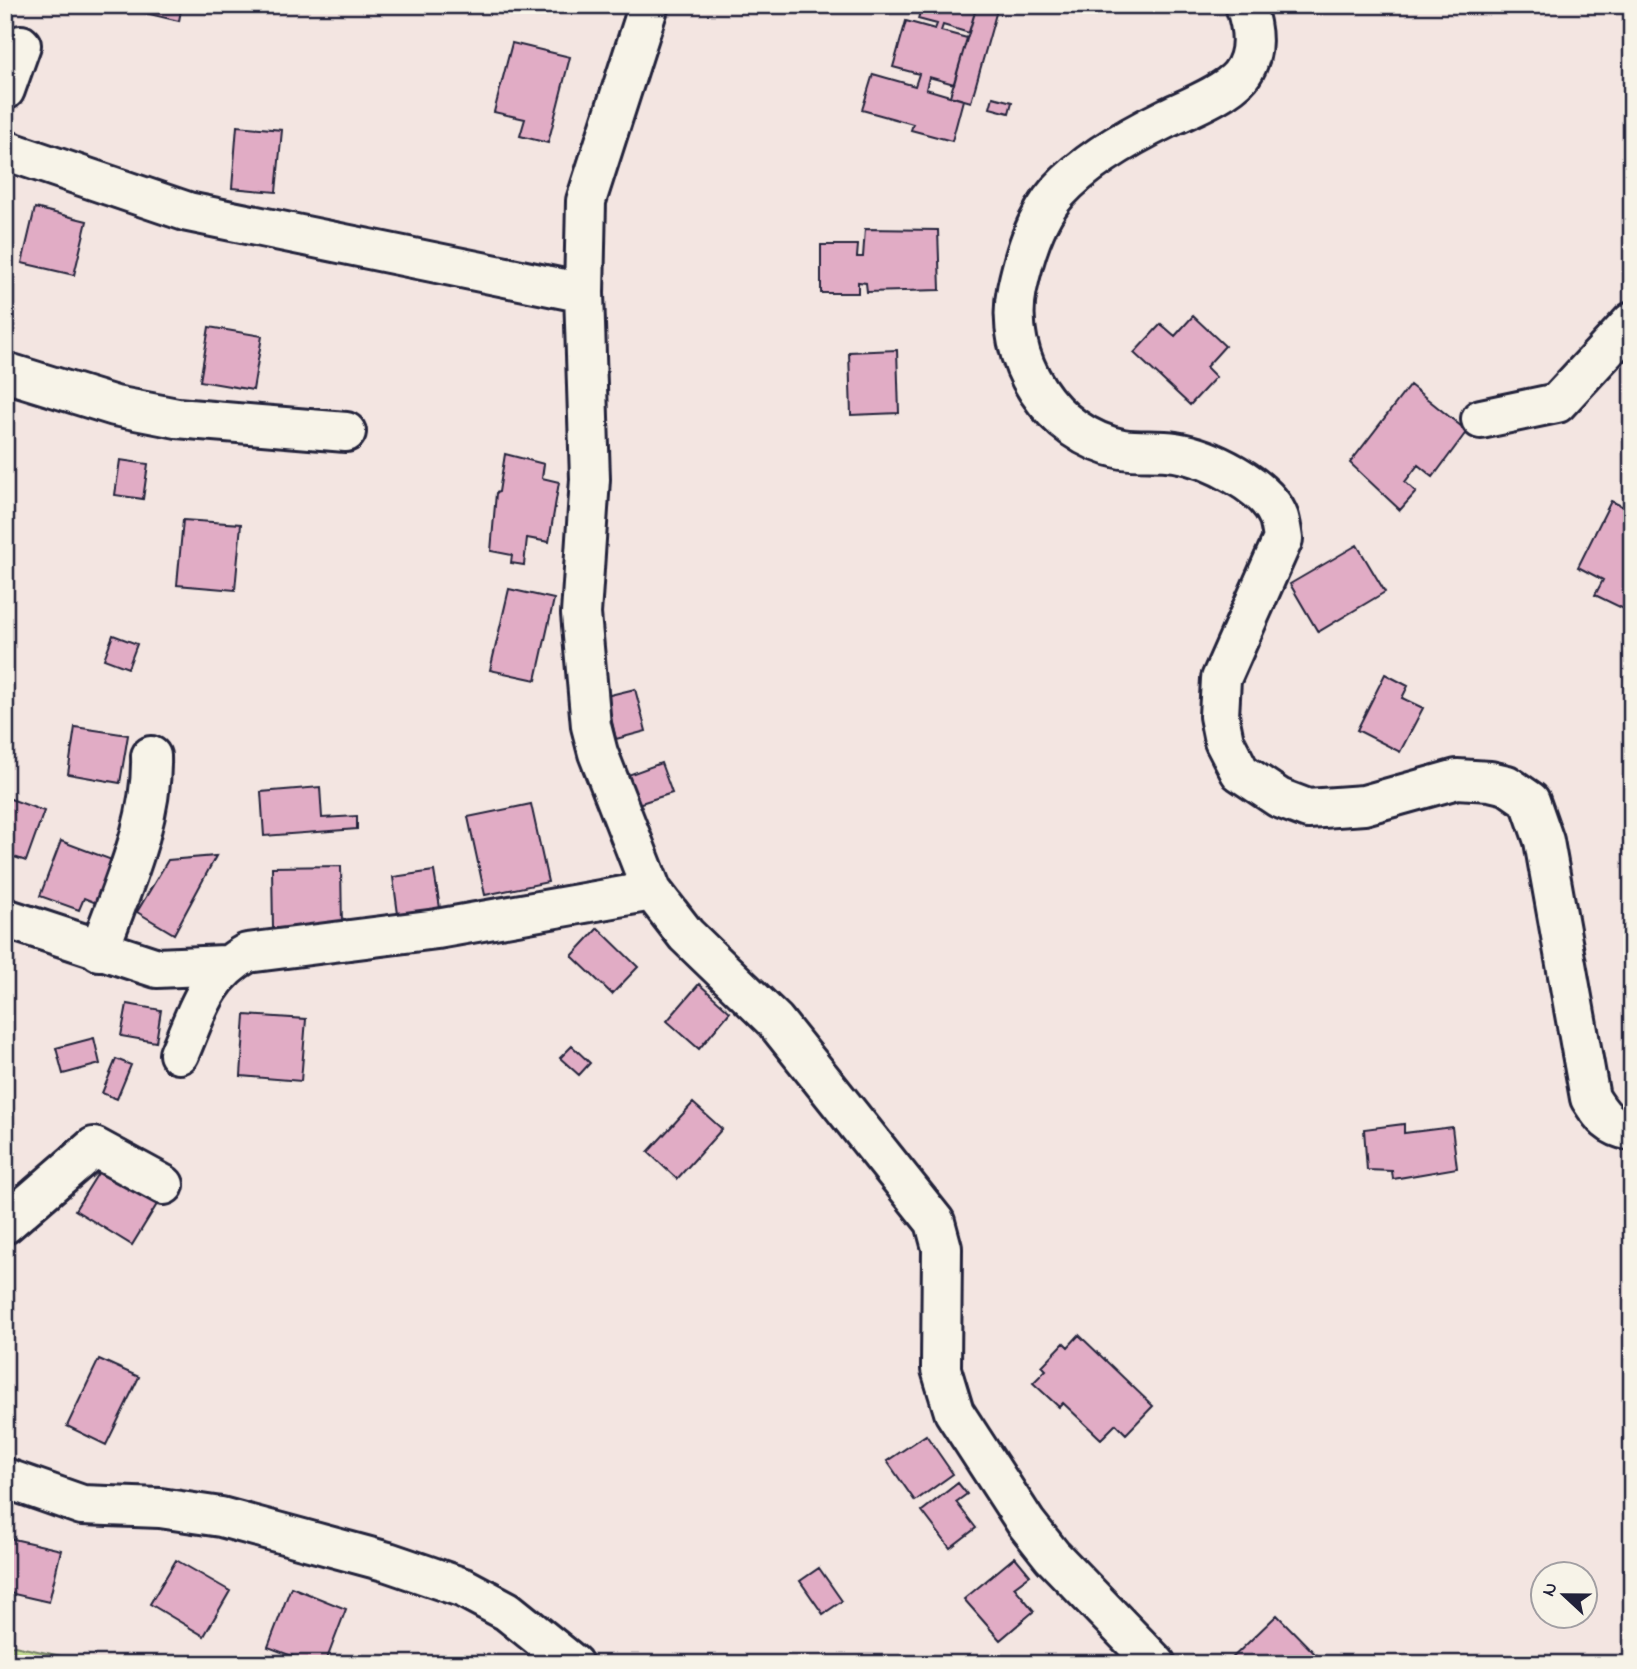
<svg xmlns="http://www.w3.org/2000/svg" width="1637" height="1669" font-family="'Indie Flower',sans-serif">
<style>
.green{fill:#c7df95;stroke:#748068;stroke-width:2}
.building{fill:#e1acc5;stroke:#22223b;stroke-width:2}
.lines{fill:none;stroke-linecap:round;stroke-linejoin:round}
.minor-casing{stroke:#22223b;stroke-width:44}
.minor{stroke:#f7f3e8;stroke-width:38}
</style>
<rect width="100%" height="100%" fill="#f3e5e1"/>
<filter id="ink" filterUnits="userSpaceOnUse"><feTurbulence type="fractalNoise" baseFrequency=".0143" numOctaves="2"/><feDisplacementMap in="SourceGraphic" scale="14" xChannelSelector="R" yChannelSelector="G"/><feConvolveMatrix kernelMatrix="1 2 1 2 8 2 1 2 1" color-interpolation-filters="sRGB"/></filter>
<g filter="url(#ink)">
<path class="green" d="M5,1644L98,1664H5Z"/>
<path class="building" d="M142,5H182L179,21L141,12Z
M922,5H977L969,33L943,25L941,31L967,38L954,84L929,77L926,89L963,100L952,141L911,130L913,124L862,110L873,74L915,86L919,74L893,67L906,21L935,29L937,24L918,19Z
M977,5L997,10L971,102L950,96Z
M512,43L570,57L548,143L520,136L525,119L494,112Z
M993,97L1012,102L1009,113L990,108Z
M237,126L282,130L276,192L232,188Z
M35,208L87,221L74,275L22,263Z
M865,229L938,230L940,290L867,292L866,283L858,282V293H821V245H858L857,257H863Z
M1193,316L1225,346L1206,367L1216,377L1190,405L1134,353L1161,324L1175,336Z
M209,327L262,336L253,390L200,381Z
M897,350L899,413L851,415L849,352Z
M1410,385L1467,431L1433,477L1418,465L1405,482L1416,492L1400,510L1350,463Z
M505,454L544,464L542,478L559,482L549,542L527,538L524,565L511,563L512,555L491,551L496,493L499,492Z
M120,460L148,464L143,499L115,495Z
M1611,501L1632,511V603L1628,611L1595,595L1603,580L1578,567Z
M183,520L241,524L235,590L177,585Z
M1357,545L1385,592L1318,632L1290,584Z
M509,589L554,599L536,680L490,670Z
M113,635L137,644L128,668L104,659Z
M1385,674L1408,686L1402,698L1423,708L1400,752L1357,730Z
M635,689L646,731L616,739L606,696Z
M75,727L128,735L120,783L68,774Z
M661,763L672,793L638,804L628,775Z
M320,787L322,818L357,816V829L264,836L261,792Z
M5,797L44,811L26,861L5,854Z
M531,804L548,882L485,895L468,817Z
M61,841L112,860L96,903L84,898L79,910L40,896Z
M216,856L174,934L137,912L168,860Z
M341,866L342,927L273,928L272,867Z
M434,871L440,908L398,914L393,877Z
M598,928L638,967L612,994L572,956Z
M699,984L730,1012L699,1049L667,1021Z
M127,1004L161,1010L156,1042L121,1036Z
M245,1015L306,1019L301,1081L241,1076Z
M94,1038L100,1064L63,1074L56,1048Z
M572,1046L590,1063L579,1075L560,1058Z
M116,1059L131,1065L117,1099L102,1093Z
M693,1103L722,1129L677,1179L648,1152Z
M1404,1124V1133L1452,1127L1457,1168L1393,1179L1392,1171L1367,1170L1364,1129Z
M105,1162L162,1196L132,1245L75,1210Z
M1079,1335L1153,1406L1126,1434L1116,1424L1101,1439L1063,1403L1059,1407L1033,1383L1046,1370L1042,1366L1064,1343L1068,1347Z
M99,1359L139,1377L106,1445L67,1426Z
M926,1435L953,1474L915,1501L887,1461Z
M958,1483L967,1494L956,1502L976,1528L950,1548L922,1511Z
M5,1537L61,1550L49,1602L5,1592Z
M1015,1557L1030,1575L1014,1587L1034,1611L1000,1640L964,1599Z
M176,1560L230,1591L204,1636L150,1604Z
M819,1568L842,1601L823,1614L800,1581Z
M291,1587L346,1609L325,1664H313L268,1647Z
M1277,1615L1325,1664H1226Z"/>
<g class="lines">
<g class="minor-casing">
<path id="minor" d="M649,5L586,201L584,293L590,479L581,614L591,726L598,753L652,891L686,935L775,1021L935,1222L942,1248L941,1369L954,1412L1026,1523L1052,1556L1156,1664
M1245,5C1253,28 1257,55 1240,76C1226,93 1188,108 1167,118C1130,136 1086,161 1058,192C1035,218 1024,256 1017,289C1003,359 1051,435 1122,449C1139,452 1158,449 1175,452C1208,457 1267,485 1279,518C1281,525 1282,532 1283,539L1221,679L1219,716L1224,741L1240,772L1279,798L1308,809L1364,805L1457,779L1490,781L1507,785L1530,801L1544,841L1590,1098C1602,1117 1609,1127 1632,1131
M5,90L21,45
M5,150L188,212L584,293
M5,372L115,406L177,418L346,432
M1481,419L1557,403L1632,322
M5,918L157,968L225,965
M99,951C121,889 153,823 151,756
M179,1054C197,1013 205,976 247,953L437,929L652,891
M5,1224L94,1147L164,1185
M5,1478L82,1505L160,1508L221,1517L388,1562L464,1588L507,1611L573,1664"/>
</g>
<use href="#minor" class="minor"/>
</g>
</g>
<rect width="1637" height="1669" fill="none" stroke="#f7f3e8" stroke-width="28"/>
<rect x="14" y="14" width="1609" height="1641" fill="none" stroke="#22223b" stroke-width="2.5" filter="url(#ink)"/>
<g transform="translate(1564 1595) rotate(292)"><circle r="33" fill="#f7f3e8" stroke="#a29fa3" stroke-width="2"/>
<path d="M0-5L12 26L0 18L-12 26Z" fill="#22223b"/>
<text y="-10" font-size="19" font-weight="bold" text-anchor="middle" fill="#22223b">N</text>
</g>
</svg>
